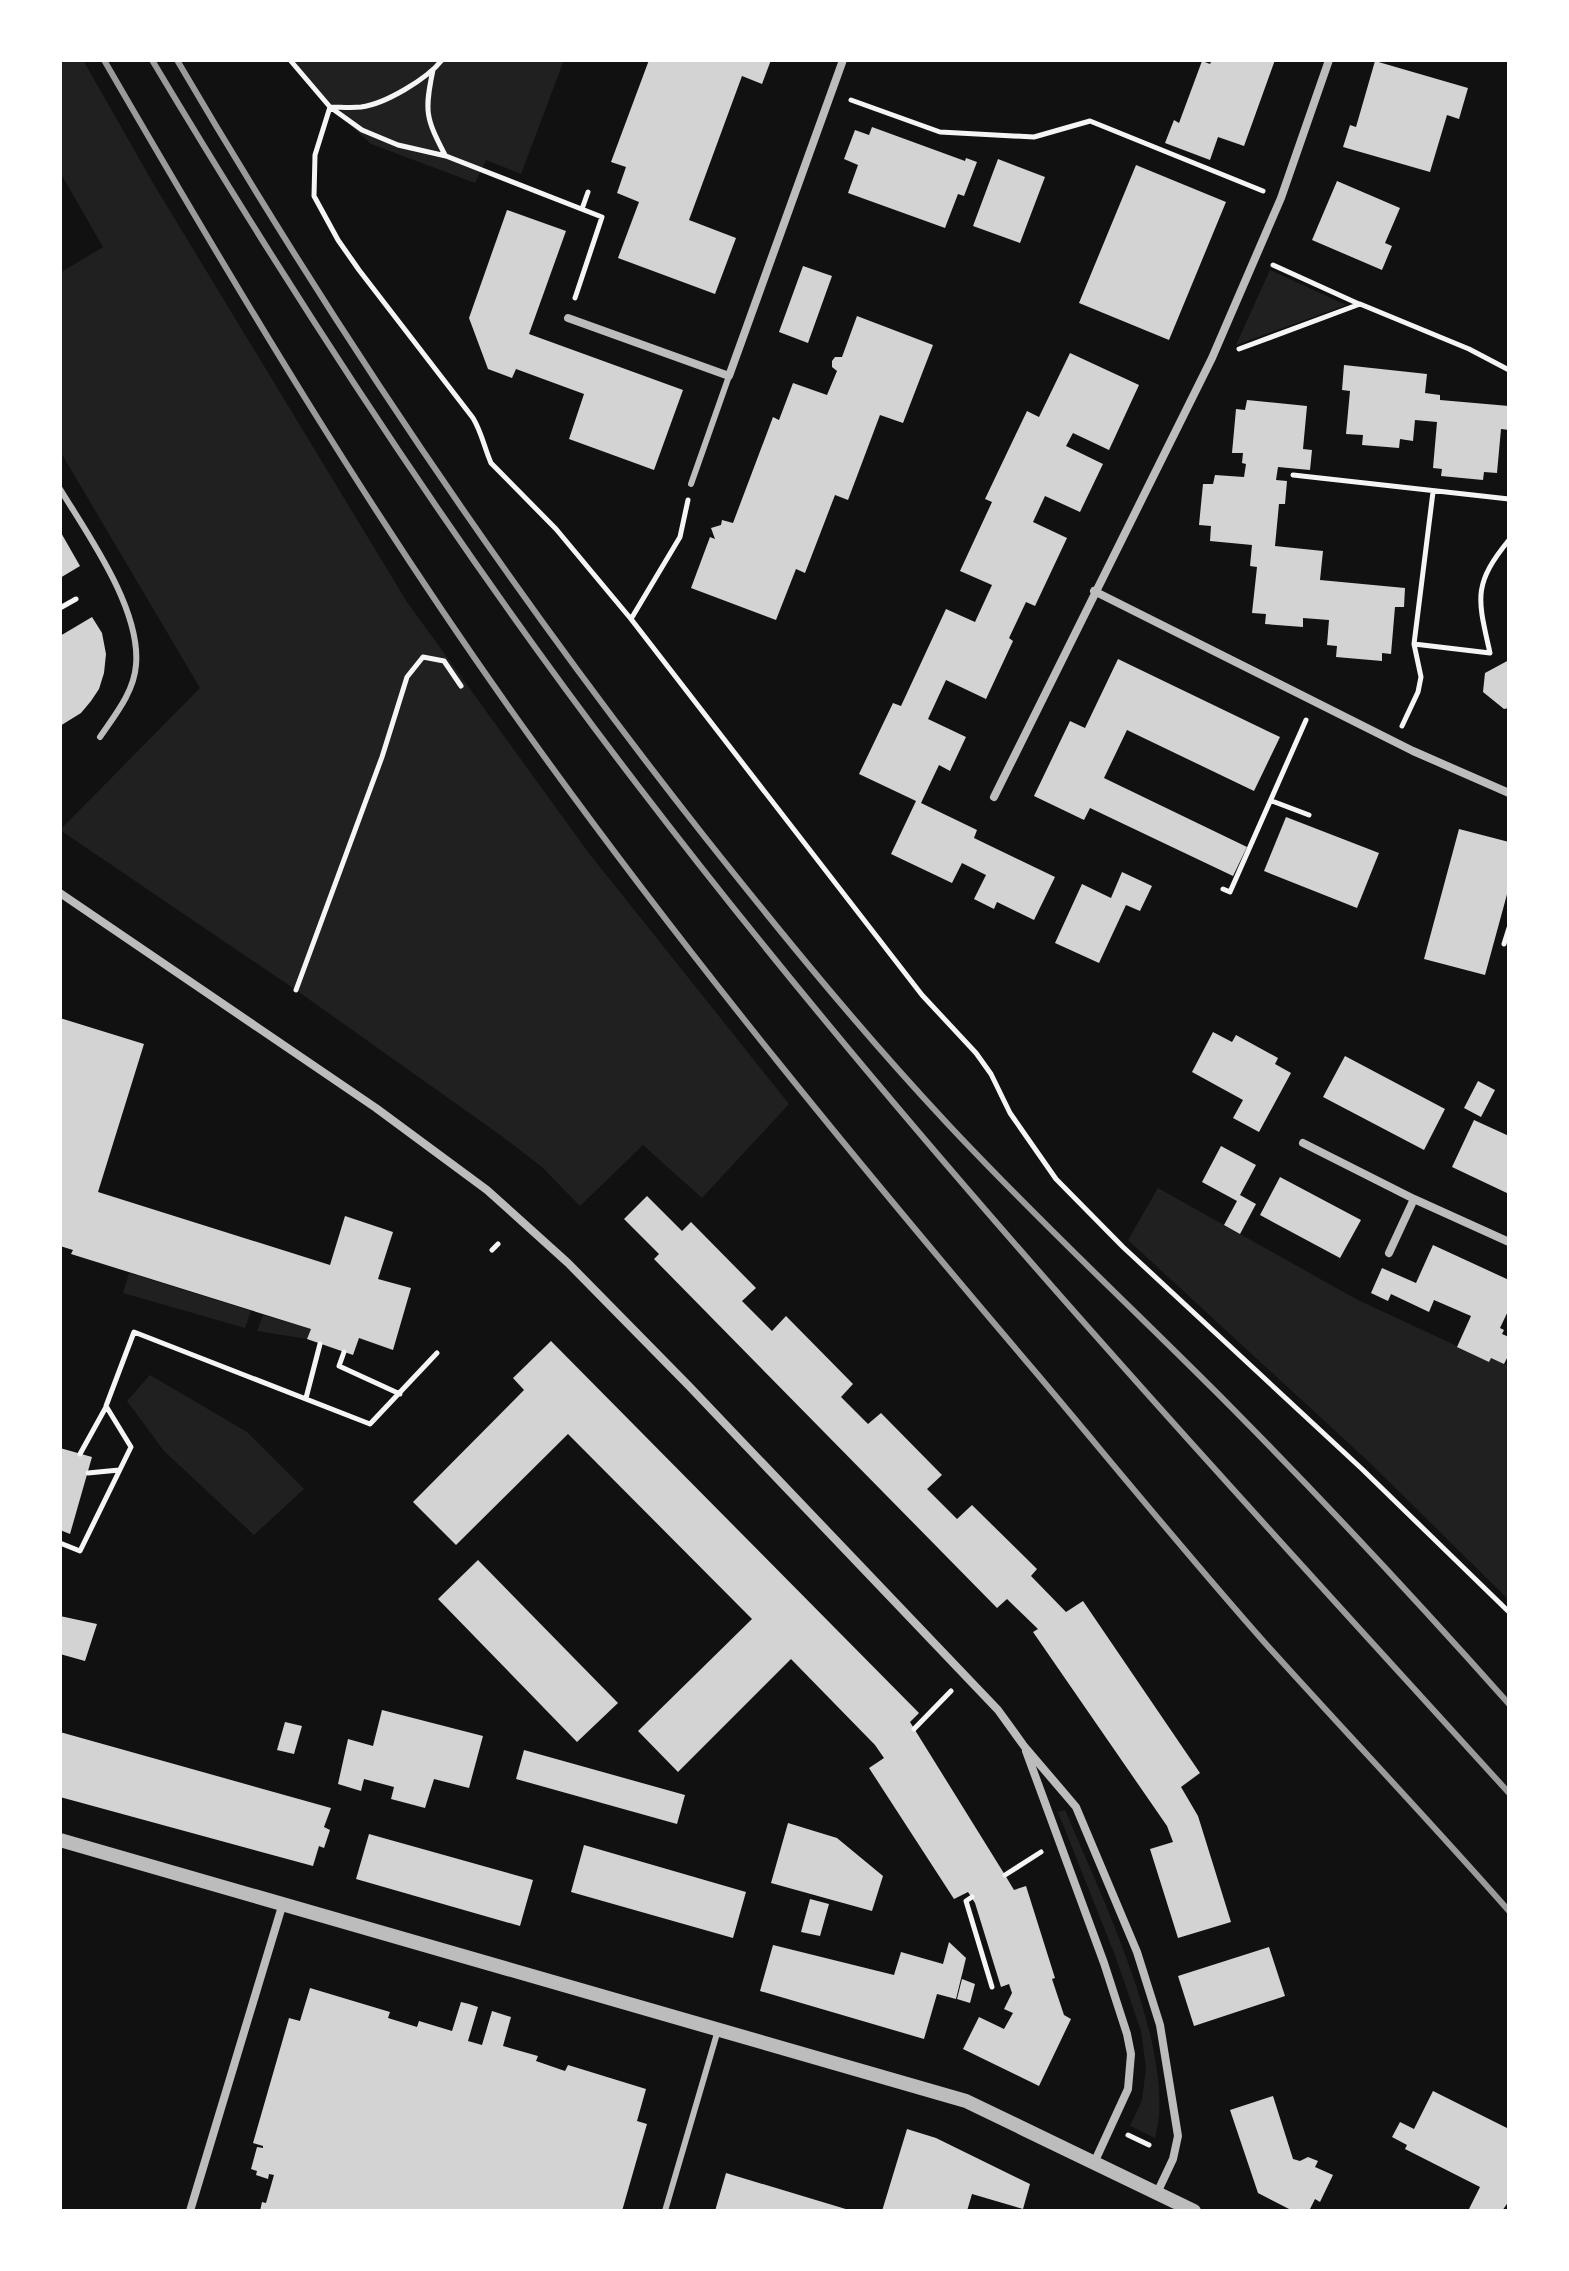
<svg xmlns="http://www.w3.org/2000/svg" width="1569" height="2271" font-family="Karla,sans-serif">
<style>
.green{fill:#202020}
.building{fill:#d3d3d3}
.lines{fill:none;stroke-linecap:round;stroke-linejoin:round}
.path{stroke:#f5f5f5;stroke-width:5}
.service{stroke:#bcbcbc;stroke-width:6}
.minor{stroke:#bcbcbc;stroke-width:8}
.tertiary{stroke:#bcbcbc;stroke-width:14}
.rail{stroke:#9a9a9a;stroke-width:6}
</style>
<rect width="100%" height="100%" fill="#111"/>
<path class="green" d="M60,60H83L153,183L407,602L588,852L789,1104L702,1198L643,1145L580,1206L542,1167L503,1137L296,990L60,830L200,688L60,451V273L103,247L60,172Z
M290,60H564L521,174L486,160L475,183L371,144L330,107Z
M1270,270L1346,305L1236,345Z
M1158,1188L1356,1299L1489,1361L1491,1358L1509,1366V1600L1369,1462L1128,1240Z
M129,1273L251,1311L245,1328L123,1293Z
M263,1315L311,1329L307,1339L257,1331Z
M150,1375L247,1432L304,1489L254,1535L164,1451L127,1401Z
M1065,1810C1099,1891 1179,2054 1155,2138L1130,2126L1142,2100L1146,2068L1141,2031L1116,1958L1058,1812Z"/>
<path class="building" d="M649,60H771L762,84L742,76L689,220L736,238L715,294L618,258L639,202L617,193L626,167L611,162Z
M1212,60H1275L1244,146L1218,137L1210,160L1165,143L1174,120L1179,123L1202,61L1210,64Z
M1375,61L1468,88L1459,119L1447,115L1430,172L1343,147L1350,125L1356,127Z
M872,127L965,161L966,158L977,162L964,196L958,194L945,228L848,193L858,165L844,159L855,130L869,135Z
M998,159L1045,177L1020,243L973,226Z
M1136,165L1226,202L1169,340L1079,303Z
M1337,181L1400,208L1385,243L1392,246L1382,270L1312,240Z
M507,210L566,231L529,334L683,390L654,470L569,439L584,394L516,369L512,378L488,369L469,318Z
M803,266L832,276L808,343L779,332Z
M857,316L933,345L903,423L880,415L848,500L835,495L805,573L796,569L776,620L691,588L710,537L715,539L711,528L721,525L722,520L733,523L773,417L779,420L793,383L827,395L837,371L832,367V361L835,357H842Z
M1070,353L1139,385L1109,450L1073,433L1066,446L1103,464L1080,512L1045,496L1033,522L1067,538L1035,606L1026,602L1009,638L1013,641L986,699L946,680L928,719L966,737L950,771L939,765L921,803L977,830L974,838L1055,877L1034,920L997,902L994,909L974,899L986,875L962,863L952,883L891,854L916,801L859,774L893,703L901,706L946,609L975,622L992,585L960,571L992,502L985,499L1027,411L1039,417Z
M1344,365L1427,374L1425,393L1440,395V400L1509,406V430L1501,429L1497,473L1484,472L1483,480L1441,476L1442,469L1433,468L1437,422L1415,420L1413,441L1400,439L1399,448L1362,445L1363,435L1346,434L1350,391L1342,390Z
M1247,400L1307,406L1303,449L1312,450L1310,470L1278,467L1276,480L1287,481L1285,504H1279L1275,546L1323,551L1320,580L1405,588L1404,607H1395L1391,654L1382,653V661L1336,657L1337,646L1327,645L1329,620L1303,618V627L1265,624L1266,614L1252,613L1257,567L1250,566L1252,545L1210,541L1211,526L1199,525L1203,484H1213L1215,475L1244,477L1246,464L1242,463L1243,453H1232L1236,409L1245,410Z
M60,531L80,566L60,578Z
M92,617L102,633L106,654L104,673L99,689L91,701L81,713L60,726V636Z
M1118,659L1280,737L1254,791L1127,730L1104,778L1247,847L1233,876L1090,808L1084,820L1034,796L1070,721L1085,728Z
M1509,660V708L1504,709L1483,692L1485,673Z
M1286,817L1379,853L1357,908L1264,871Z
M1459,829L1509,842V887L1485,975L1424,959Z
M1122,872L1152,886L1140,911L1126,905L1099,963L1055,943L1082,884L1111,898Z
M60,1018L144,1044L98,1192L330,1265L345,1216L393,1232L378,1279L411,1288L393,1350L359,1338L353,1355L307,1339L311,1329L71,1254L73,1250L60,1246Z
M1213,1032L1232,1042L1236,1035L1278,1058L1275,1064L1291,1073L1259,1132L1233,1118L1243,1100L1192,1072Z
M1345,1056L1445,1109L1424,1150L1323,1097Z
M1478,1081L1495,1090L1481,1117L1464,1108Z
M1474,1120L1509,1136V1194L1452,1167Z
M1221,1146L1256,1165L1240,1195L1256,1204L1240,1234L1224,1225L1237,1201L1202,1182Z
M1280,1177L1361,1220L1340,1258L1260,1215Z
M647,1196L682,1231L691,1222L756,1288L742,1301L772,1331L786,1316L853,1384L841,1397L868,1424L881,1413L942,1475L927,1489L957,1519L972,1505L1037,1569L1031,1576L1066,1612L1083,1601L1200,1773L1181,1787L1198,1816L1231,1922L1178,1938L1150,1849L1173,1842L1167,1826L1033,1632L1038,1629L1007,1599L997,1608L654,1259L659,1254L624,1219Z
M1433,1245L1509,1280V1309L1500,1328L1504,1330L1502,1334L1509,1337V1354L1504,1364L1491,1358L1489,1362L1457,1347L1471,1316L1434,1300L1429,1312L1391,1294L1388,1301L1371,1293L1382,1268L1416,1283Z
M551,1341L919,1713L910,1722L1005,1875L1014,1890L1026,1886L1055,1978L1052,1979L1064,2015L1071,2019L1039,2086L963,2049L979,2017L1004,2029L1013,2013L1004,2009L1012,1993L1009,1984L1001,1987L975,1903L968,1892L954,1899L869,1768L884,1758L875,1745L791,1659L678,1772L638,1731L752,1619L568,1434L456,1545L413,1502L524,1390L513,1378Z
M60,1448L92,1457L70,1534L60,1530Z
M478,1560L618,1703L577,1742L438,1599Z
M60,1616L97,1624L85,1661L60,1654Z
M382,1710L483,1736L469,1788L434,1779L425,1808L391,1799L394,1787L364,1779L361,1791L338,1784L348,1739L373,1746Z
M285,1722L302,1726L294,1754L277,1750Z
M60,1732L331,1808L324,1827L330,1830L324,1848L319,1846L313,1866L60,1797Z
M524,1750L685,1795L677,1824L516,1779Z
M788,1823L837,1838L883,1876L872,1911L771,1883Z
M369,1834L533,1880L520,1926L356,1879Z
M584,1845L746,1892L733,1938L571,1892Z
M810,1899L829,1904L820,1936L801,1932Z
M949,1942L966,1958L956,1999L937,1994L924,2039L760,1991L773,1945L894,1975L901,1952L943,1964Z
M1269,1947L1285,1996L1194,2026L1178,1976Z
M962,1979L975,1984L970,2003L957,1999Z
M310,1988L390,2012L388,2018L417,2027L419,2021L452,2031L461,2002L469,2004L478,2007L468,2041L482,2045L492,2011L511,2017L503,2046L538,2056L536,2061L565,2071L568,2065L646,2089L637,2121L647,2124L622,2211H260L262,2202L266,2203L274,2175L269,2174L268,2179L256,2175L257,2171L251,2169L257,2147L263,2148V2146L253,2143L289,2018L300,2021Z
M1433,2091L1509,2129V2201L1502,2211H1474L1469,2209L1480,2187L1405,2149L1407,2145L1392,2137L1400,2122L1414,2129Z
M1273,2096L1293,2159L1300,2161L1308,2157L1318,2161L1315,2167L1333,2175L1320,2202L1315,2199L1309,2211H1293L1258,2193L1230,2110Z
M907,2129L936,2138L1030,2184L1023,2209L972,2194L967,2211H882Z
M726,2173L849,2210V2211H715Z"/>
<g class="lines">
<path class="path" d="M290,60L330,107L362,130L398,145L446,156L602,217L575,298
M433,70C424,112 426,118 445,155
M851,100L940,132L1034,137L1090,121L1263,191
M330,107L315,155L314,196L338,240L359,270L473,418C482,433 484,447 491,463L556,529L631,619L922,995L976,1053L991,1074L1010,1113L1056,1179L1123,1247L1362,1469L1509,1612
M330,107C340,107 351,108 361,107C385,104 427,79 442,60
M582,209L588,192
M1273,265L1359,304
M1239,349L1360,304L1469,349L1509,370
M1293,475L1509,499
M60,608L76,599
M631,619L680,537L688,500
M1414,644L1490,653C1478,599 1472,585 1509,540
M1402,726L1418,692L1421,677L1414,644L1433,492
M1272,801L1309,815
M1223,889L1230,892L1306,720
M1504,944L1509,928
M296,990L382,757L407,677L423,657L444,661L461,686
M492,1250L498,1244
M344,1352L339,1366L400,1394
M306,1398L320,1344
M80,1454L106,1407
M88,1473L119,1470
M60,1543L80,1551L131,1447L106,1406L134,1332L370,1424L437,1353
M914,1729L951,1691
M1005,1875L1041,1852
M972,1897L966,1901L992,1987
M1128,2135L1149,2145"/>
<path class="service" d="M691,484L729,376
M60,489C88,535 141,609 136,665C134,692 115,715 100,737
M665,2211L718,2030"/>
<path class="minor" d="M568,318L729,376L843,60
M1094,591L1413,751L1509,793
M994,797L1212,358L1281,198L1329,60
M60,893L376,1108L487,1190L568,1263L688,1385L998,1710L1024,1746L1076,1807L1137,1952L1160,2025L1178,2136L1173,2159L1157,2193
M1303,1143L1414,1199L1509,1242
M1389,1253L1414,1199
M1026,1751L1104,1963L1127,2034L1131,2054L1128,2089L1094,2163
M190,2211L283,1903"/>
<path class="tertiary" d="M60,1840L966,2101L1194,2211"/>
<path class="rail" d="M104,60C237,290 373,518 528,734C687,956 861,1167 1038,1375C1113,1464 1187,1555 1265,1643C1346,1733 1429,1820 1509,1911
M152,60C302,311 461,555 639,787C908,1139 1211,1465 1509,1793
M177,60C335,330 510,590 704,836C781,933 860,1030 945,1121C1037,1220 1137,1312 1232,1408C1327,1504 1419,1603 1509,1704"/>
</g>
<rect width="1569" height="2271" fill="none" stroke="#ffffff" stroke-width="124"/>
</svg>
